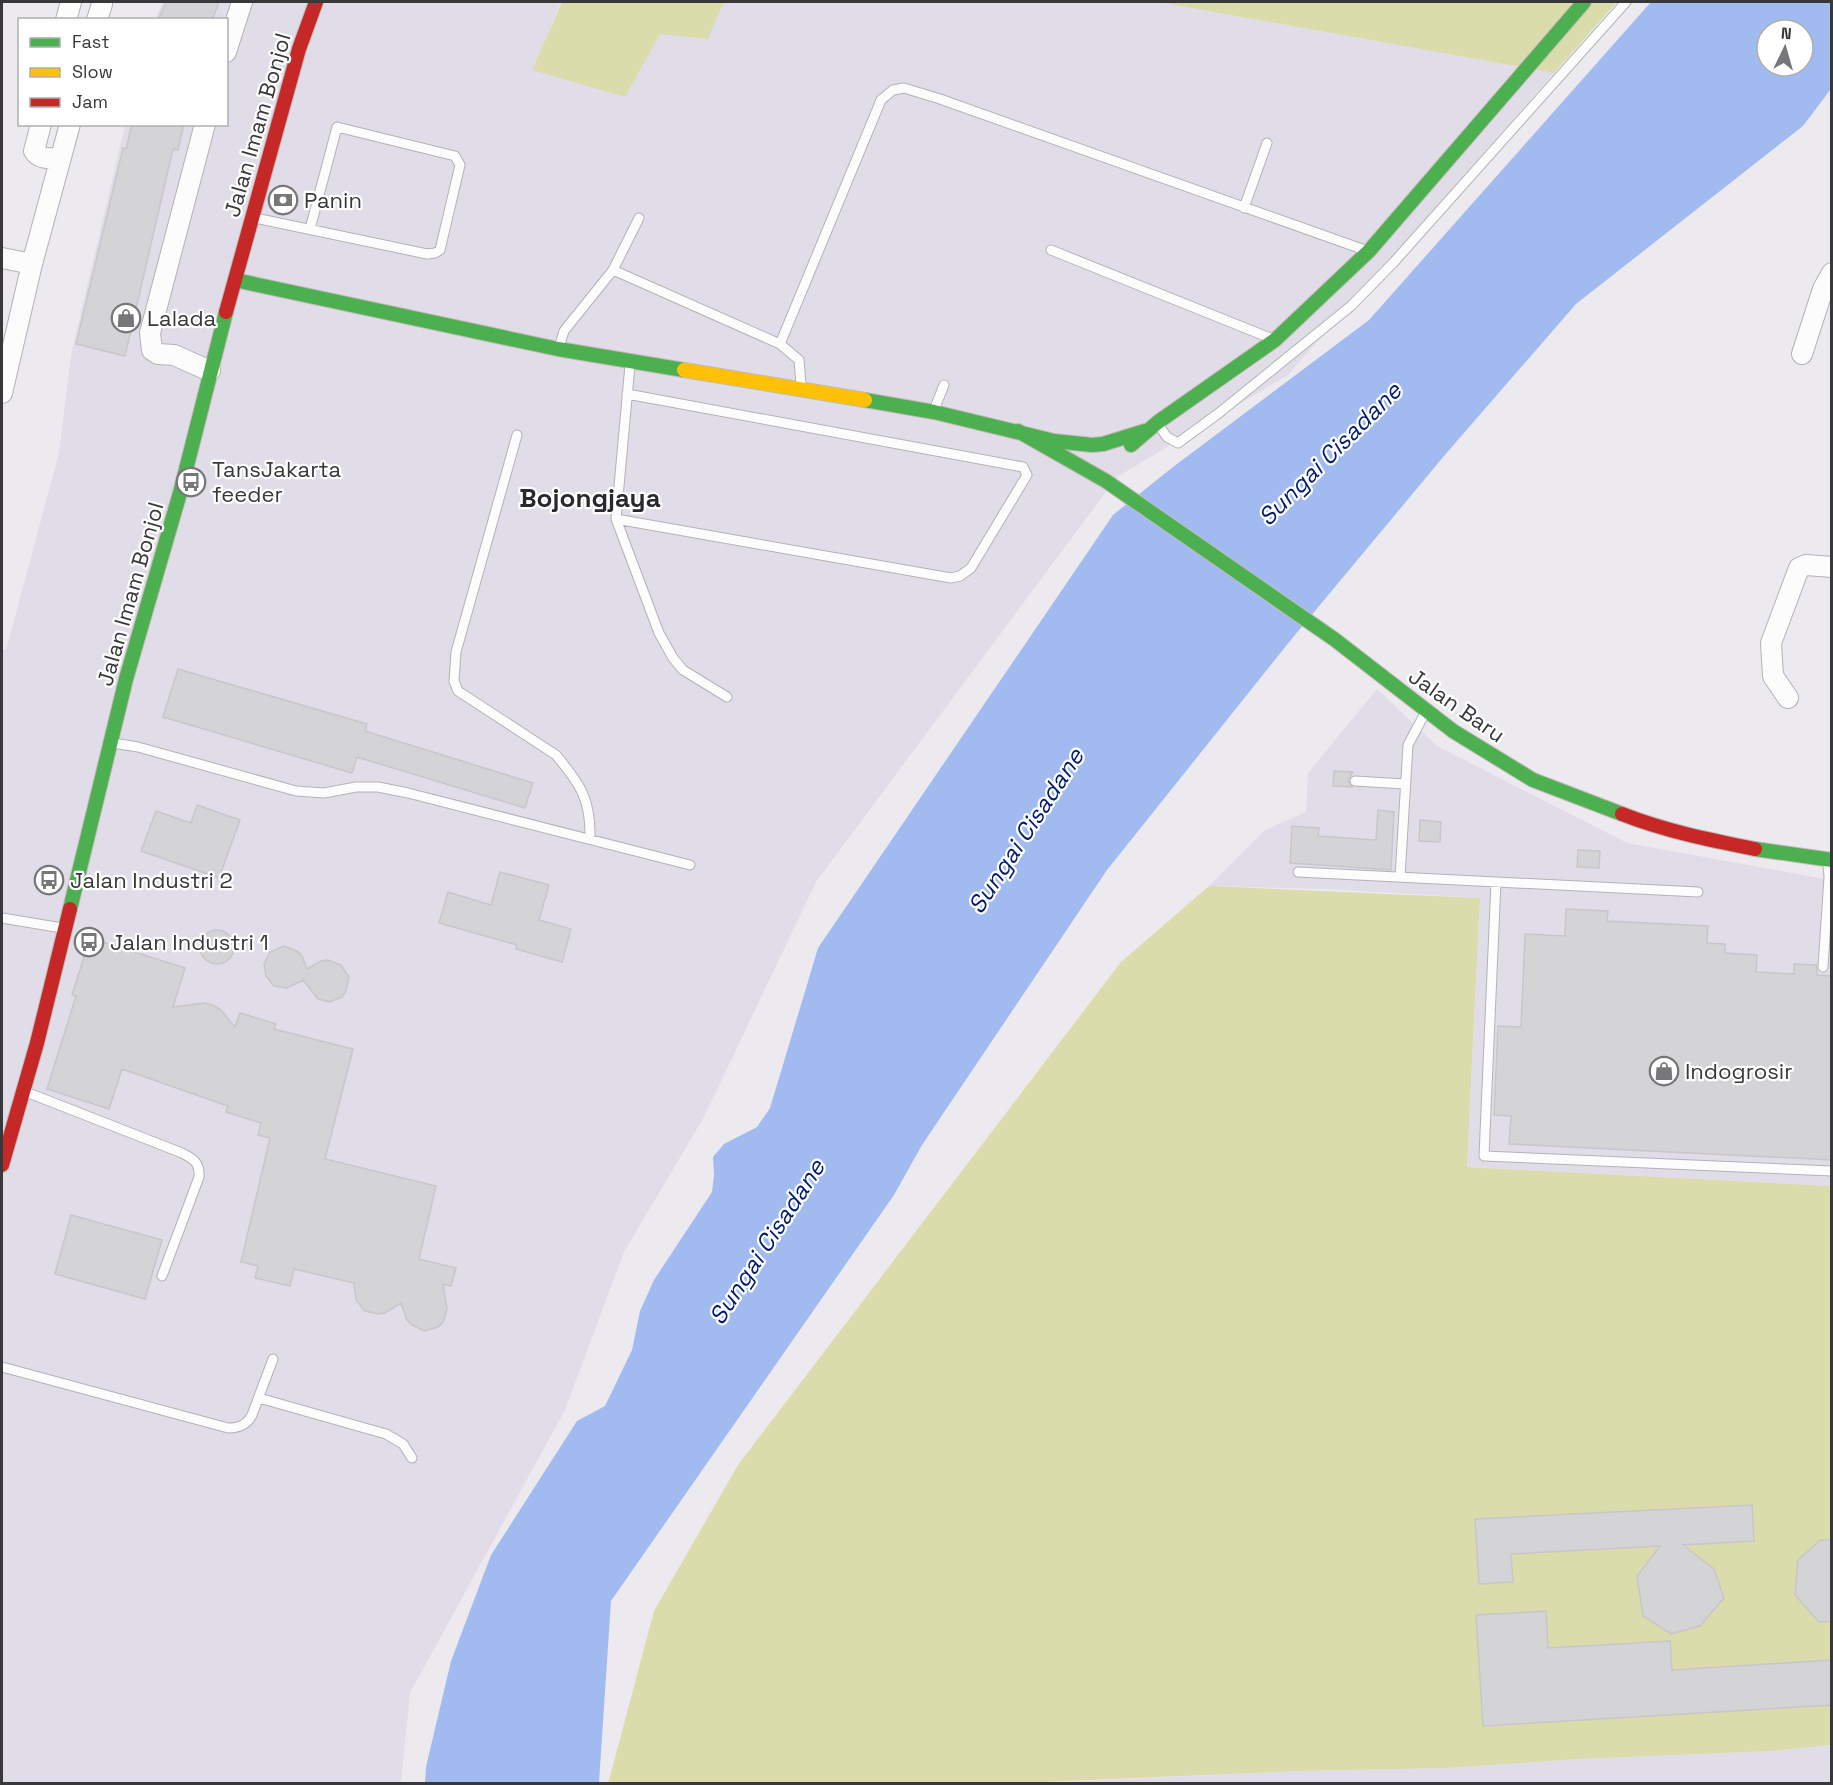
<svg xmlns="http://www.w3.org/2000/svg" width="1833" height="1785" font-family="'Space Grotesk',sans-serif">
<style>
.built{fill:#e1dde8}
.green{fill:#dbdcab}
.water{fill:#a1bbf1;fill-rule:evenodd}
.building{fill:#d4d3d6;stroke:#c8c6ca;stroke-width:1.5}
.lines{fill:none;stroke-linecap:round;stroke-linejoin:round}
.lane-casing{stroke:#b3b2b5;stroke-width:11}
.street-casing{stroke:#b3b2b5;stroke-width:22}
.fast-casing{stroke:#c2b9b6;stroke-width:16}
.slow-casing{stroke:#c2b9b6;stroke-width:16}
.jam-casing{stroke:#c2b9b6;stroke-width:16}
.lane{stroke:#fcfcfd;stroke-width:9}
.street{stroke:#fcfcfd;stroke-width:20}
.fast{stroke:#4caf50;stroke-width:14}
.slow{stroke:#ffc107;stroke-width:14}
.jam{stroke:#c62828;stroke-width:14}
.labels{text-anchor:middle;stroke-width:4.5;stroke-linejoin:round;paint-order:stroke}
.street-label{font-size:22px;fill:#38373a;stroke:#fff}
.poi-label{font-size:22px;fill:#38373a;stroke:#fff;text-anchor:start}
.water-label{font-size:24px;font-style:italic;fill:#001c6f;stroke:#fff}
.quarter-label{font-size:26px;font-weight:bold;fill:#2a282f;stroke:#fff}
</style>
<rect width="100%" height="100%" fill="#eceaef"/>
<path class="built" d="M163,2H561L533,70L660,33L707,39L724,2H1158L1554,73L1288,375L1117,477L816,882L704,1117L624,1252L565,1410L410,1693L401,1783H2V649L6,650L59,453L71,355L125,125L226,124V20L155,19Z
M1377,689L1437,746L1627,843L1831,880V1186L1467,1167L1480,898L1322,889L1209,886L1265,830L1306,812L1308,773Z
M1832,1745L1831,1784H1020L1299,1771L1448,1768L1580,1759L1773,1751Z"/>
<path class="green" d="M562,2H724L708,39L660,34L625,97L532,70Z
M1158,2H1617L1554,73Z
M1209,886L1480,898L1467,1167L1831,1186V1745L1773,1751L1580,1759L1448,1768L1299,1771L1020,1783L608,1784L654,1611L738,1465L1121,962Z"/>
<path class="water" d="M1651,2H1831V89L1803,126L1576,304L1444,456L1290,641L1107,870L922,1145L894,1195L611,1601L599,1783L425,1784L426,1767L451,1661L491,1555L577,1421L605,1406L632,1350L640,1311L654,1280L712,1192L714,1175L713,1157L724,1144L757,1127L770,1108L818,948L1113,515L1173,467L1369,320ZM1767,30H1803V66H1767Z"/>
<path class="building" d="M166,2H219L212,20H158Z
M132,124H184L178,150L173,149L125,356L76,344L123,148L126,149Z
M178,669L367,724L365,731L533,783L525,808L357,757L352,773L163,717Z
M1334,771L1353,772L1348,780L1352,787L1333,786Z
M197,805L240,820L219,878L141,851L156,811L191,823Z
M1378,810L1394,812L1391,870L1290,863L1292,826L1319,828L1318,836L1376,840Z
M1420,820L1441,822L1440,842L1419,841Z
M1578,850L1600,851L1599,868L1577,867Z
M500,872L549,885L539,920L571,929L562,962L516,949L517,945L439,923L448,892L491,905Z
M1566,909L1608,911L1607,921L1708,926L1707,943L1725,944V953L1757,955L1756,972L1794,974V964L1816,965L1817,975L1832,976V1160L1509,1144L1511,1116L1494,1115L1498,1026L1521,1027L1525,934L1565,936Z
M200 947a17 17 0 1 1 34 0a17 17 0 1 1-34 0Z
M90,938L185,968L173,1007L204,1003L213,1005L221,1010L235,1027L240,1013L276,1024L274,1029L353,1049L325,1159L436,1186L419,1259L456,1268L451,1286L443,1284L447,1309L443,1322L438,1327L424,1331L412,1325L407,1320L401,1303L385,1313L378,1314L365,1311L356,1300L354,1283L294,1269L290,1286L255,1278L258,1266L241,1262L270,1138L258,1135L261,1123L226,1112L228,1106L122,1069L109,1109L47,1089L76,996L72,995Z
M284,946L297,951L302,956L307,969L321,961L328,960L341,965L349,977L346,991L342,997L330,1002L318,999L303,980L287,988L274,986L266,976L264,964L270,952Z
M71,1215L162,1240L145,1299L55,1274Z
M1752,1505L1754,1541L1683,1545L1714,1569L1724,1598L1700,1626L1671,1634L1643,1616L1637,1576L1660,1546L1511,1554L1513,1582L1479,1584L1475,1519Z
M1820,1540H1832V1621L1819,1622L1795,1595L1798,1560Z
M1546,1611L1548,1648L1670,1641L1672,1670L1832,1660V1705L1483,1726L1476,1615Z"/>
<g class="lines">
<g class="lane-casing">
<path id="lane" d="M1244,208L1267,143
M255,218L427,254L435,253L440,250L460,165L455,156L337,127L310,229
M1051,250L1270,338
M613,270L639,218
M560,344L564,331L613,270L780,344
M630,365L616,519L659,633L673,658L683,670L727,697
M801,384L799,360L780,344L881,100L893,90L904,88L940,99L1362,249
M934,410L944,385
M1160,427L1167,437L1178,443L1219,413L1351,306L1394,262L1626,2
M517,435L456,652L454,681L458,691L556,755C581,785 591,800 590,839
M616,519L951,578L960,576L971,568L1027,475L1023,467L627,394
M113,743L138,747L296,791L324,793L356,787H378L408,793L690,865
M1355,781L1405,784
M1298,872L1698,892
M1400,877L1408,745L1425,713
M1496,882L1484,1156L1832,1171
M2,918L62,928
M1823,967L1829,877L1828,865
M26,1092L182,1153C194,1159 200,1163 199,1177L162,1276
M2,1367L228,1428C239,1428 247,1425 252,1415L273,1359
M259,1398L386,1434L403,1444L412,1458"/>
</g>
<g class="street-casing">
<path id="street" d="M66,20L71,2
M97,20L102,4
M226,52L242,2
M41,124L34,151C39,160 51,158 61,158
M205,124L150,333L152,350L158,354L174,355L210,371
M2,258L32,264
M1802,354L1823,289L1832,273
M2,393L32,264L70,124
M1788,698L1773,676L1771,643L1799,568L1806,565L1832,567"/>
</g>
<g class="fast-casing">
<path id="fast" d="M235,280L558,349L684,370
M865,400L934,412L1054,441L1092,445L1103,444L1145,431
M1018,431L1106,481L1334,639L1453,731L1533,780L1622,814
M1131,445L1158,422L1275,340L1369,251L1584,2
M1755,849L1832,860
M70,909L126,679L180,493L226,312"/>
</g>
<g class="slow-casing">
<path id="slow" d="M684,370L865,400"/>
</g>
<g class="jam-casing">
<path id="jam" d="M226,312L299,49L316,2
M1622,814C1665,831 1710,840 1755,849
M2,1165L37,1043L70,909"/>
</g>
<use href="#lane" class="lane"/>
<use href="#street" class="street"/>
<use href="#fast" class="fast"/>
<use href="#slow" class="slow"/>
<use href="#jam" class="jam"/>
</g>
<defs>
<g id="bank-ring" transform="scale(1.5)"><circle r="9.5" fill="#fff" stroke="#777679" stroke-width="1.5"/><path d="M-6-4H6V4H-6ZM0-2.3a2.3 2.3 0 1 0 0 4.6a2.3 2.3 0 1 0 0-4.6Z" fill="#777679"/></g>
<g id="shop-ring" transform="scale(1.5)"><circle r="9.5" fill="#fff" stroke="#777679" stroke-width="1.5"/><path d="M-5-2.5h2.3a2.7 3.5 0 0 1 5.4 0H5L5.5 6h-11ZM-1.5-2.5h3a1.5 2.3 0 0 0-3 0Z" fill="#777679"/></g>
<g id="bus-ring" transform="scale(1.5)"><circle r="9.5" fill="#fff" stroke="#777679" stroke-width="1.5"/><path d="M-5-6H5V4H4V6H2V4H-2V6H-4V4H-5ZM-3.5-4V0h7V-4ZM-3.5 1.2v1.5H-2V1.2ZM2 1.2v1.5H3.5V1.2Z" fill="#777679"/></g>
</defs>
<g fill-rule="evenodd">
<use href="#bank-ring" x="283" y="200"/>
<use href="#shop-ring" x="126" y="318"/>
<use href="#bus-ring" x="191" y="482"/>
<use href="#bus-ring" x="49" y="880"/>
<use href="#bus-ring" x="89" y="942"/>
<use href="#shop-ring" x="1664" y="1071"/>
</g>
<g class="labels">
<g class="street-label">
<text transform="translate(257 125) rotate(-74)" y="8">Jalan Imam Bonjol</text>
<text transform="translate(130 594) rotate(-74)" y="8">Jalan Imam Bonjol</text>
<text transform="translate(1457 705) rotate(35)" y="8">Jalan Baru</text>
</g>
<g class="poi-label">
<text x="304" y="208">Panin</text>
<text x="147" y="326">Lalada</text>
<text x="212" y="477">TansJakarta<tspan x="212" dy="25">feeder</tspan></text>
<text x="70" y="888">Jalan Industri 2</text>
<text x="110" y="950">Jalan Industri 1</text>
<text x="1685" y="1079">Indogrosir</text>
</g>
<g class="water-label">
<text transform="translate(1330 454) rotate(-45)" y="8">Sungai Cisadane</text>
<text transform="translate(1026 831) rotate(-57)" y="8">Sungai Cisadane</text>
<text transform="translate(767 1242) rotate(-57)" y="8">Sungai Cisadane</text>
</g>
<g class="quarter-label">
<text x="590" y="507">Bojongjaya</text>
</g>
</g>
<rect width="1833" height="1785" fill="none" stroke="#38373a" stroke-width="6"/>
<rect x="18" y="18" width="210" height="108" fill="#ffffff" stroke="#afafb0" stroke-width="1.5"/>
<rect x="30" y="38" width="30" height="9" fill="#4caf50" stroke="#afafb0" stroke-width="1.5"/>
<text x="72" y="48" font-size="18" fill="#38373a">Fast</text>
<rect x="30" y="68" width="30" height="9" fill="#ffc107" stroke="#afafb0" stroke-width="1.5"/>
<text x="72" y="78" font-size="18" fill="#38373a">Slow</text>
<rect x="30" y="98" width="30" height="9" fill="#c62828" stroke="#afafb0" stroke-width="1.5"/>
<text x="72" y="108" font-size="18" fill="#38373a">Jam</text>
<g transform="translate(1785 48) rotate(5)"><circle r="28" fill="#ffffff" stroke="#afafb0" stroke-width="1.5"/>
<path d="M0-4.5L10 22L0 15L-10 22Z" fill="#777679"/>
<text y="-9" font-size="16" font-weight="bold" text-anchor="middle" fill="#38373a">N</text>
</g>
</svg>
